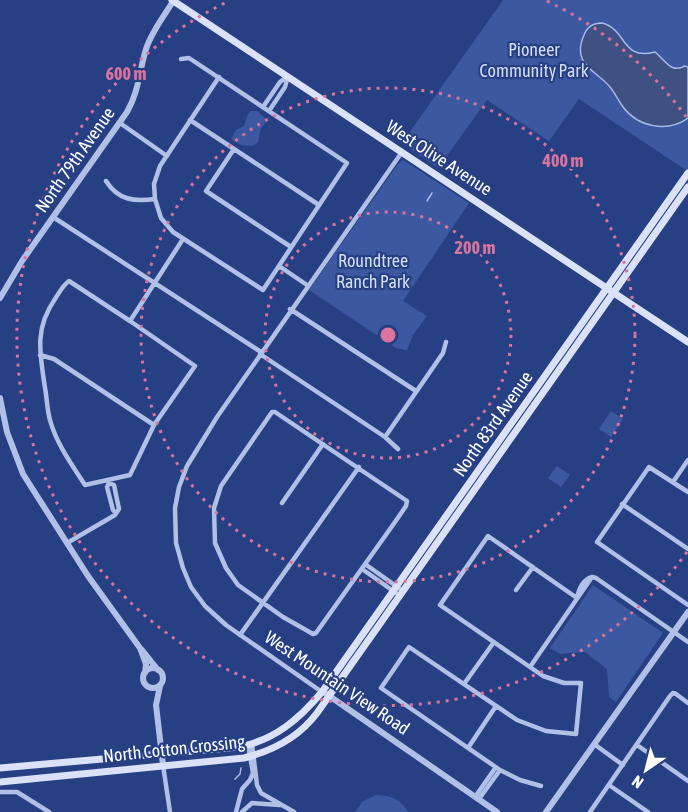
<svg xmlns="http://www.w3.org/2000/svg" width="688" height="812" font-family="'Asap Condensed',sans-serif">
<style>
.green{fill:#3c58a0}
.water{fill:#3f5183;stroke:#a6b9e8;stroke-width:1.5}
.lines{fill:none;stroke-linecap:round;stroke-linejoin:round}
.stream{stroke:#a6b9e8;stroke-width:1.5}
.minor{stroke:#b1c0e7;stroke-width:4.5}
.tertiary{stroke:#b1c0e7;stroke-width:6}
.secondary{stroke:#dbe2f7;stroke-width:7}
.ring{fill:none;stroke:#da749d;stroke-width:3;stroke-dasharray:3 6}
.labels{text-anchor:middle;stroke-width:4.5;stroke-linejoin:round;paint-order:stroke}
.park-label{font-size:18px;fill:#d4def6;stroke:#274084}
.street-label{font-size:18px;fill:#fff;stroke:#274084}
.centre{fill:#da749d;stroke:#274084;stroke-width:3}
.ring-label{font-size:18px;text-anchor:middle;font-weight:bold;fill:#da749d;stroke:#274084;stroke-width:4.5;stroke-linejoin:round;paint-order:stroke}
</style>
<rect width="100%" height="100%" fill="#274084"/>
<path class="green" d="M503,0H688V168L686,170L579,99L549,141L487,100L438,168L402,143Z
M251,111H257L266,119C265,126 261,126 260,132C259,135 259,139 258,142C252,150 237,144 231,139L236,130L244,126L248,114Z
M403,160L469,203L403,301L427,316L413,335L407,350L396,348L309,290L398,164Z
M611,411L623,419L611,437L599,429Z
M557,466L570,475L561,487L548,478Z
M593,585L663,633L616,702L609,697L607,669L585,652L560,654L550,648Z
M376,795C390,795 401,799 408,812H355L362,802Z"/>
<path class="water" d="M602,23C627,29 621,61 655,52C665,60 671,74 685,66L688,67V118C667,133 638,127 623,107C618,100 615,93 610,87C596,70 571,65 584,35C587,27 594,23 602,23Z"/>
<g class="lines">
<path class="stream" d="M427,201L432,193
M235,779L240,774L241,768"/>
<path class="minor" d="M181,59L189,58L347,163L263,290L173,232L161,218L155,199L154,184L160,166L219,77
M263,107L280,82L288,76
M269,111L285,87L288,76
M190,120L319,205
M120,123L167,156
M234,149L206,191L291,247
M106,181C118,200 134,202 155,199
M53,217L261,352
M279,266L307,285
M290,309L416,391
M130,321L69,281C63,285 59,293 55,299C34,329 40,354 45,388C47,398 47,410 50,420C56,443 72,465 85,485L130,475L154,425L195,366L130,321L183,239
M260,354L385,437L398,449
M40,355L54,359L154,425
M272,412H275L407,501L406,506L395,522L316,633L313,634L283,617L238,585L226,568L215,543L214,508L221,486Z
M385,437L443,353L446,342
M673,482L688,460
M688,492L649,467L597,542L688,605
M282,503L323,444
M622,504L688,549
M67,543L115,515L119,509L114,485L109,483L107,487L113,510L116,513
M365,564L403,591
M362,569L399,595
M592,577L596,578L688,642
M516,590L533,567
M577,598C579,588 583,580 592,577
M240,635L359,467
M530,667L592,577
M464,684L494,642
M322,692L226,625L205,606L191,587L183,568L176,543L175,508L179,487L187,466L217,417L402,152
M252,744L257,785L261,793L294,812
M594,744L623,765
M637,745L688,781
M468,748L496,706
M163,765L170,812
M609,785L648,812
M541,786L520,780L500,770L381,688L409,647L517,720L546,731L576,734L581,683H564L543,676L440,605L488,536L577,598
M0,792H17L49,812
M475,797L496,767
M479,799L500,770
M236,812L242,789L250,780L253,773L248,745
M242,812L252,803L280,805
M590,812L670,696L673,693L676,694L688,703"/>
<path class="tertiary" d="M0,298L22,261L127,112C139,91 139,72 146,49C152,31 164,16 174,0
M0,398L7,432L23,474L88,576L140,648L146,664L145,673
M142,650L158,670
M143 678a10 10 0 1 1 20 0a10 10 0 1 1-20 0Z
M160,686L156,705L163,765
M325,693L497,812
M546,812L688,612"/>
<path class="secondary" d="M172,0L688,342
M0,768L239,747C275,740 299,719 322,692L688,173
M0,782L244,758C272,751 299,737 317,713L688,187"/>
</g>
<g class="ring">
<circle cx="388" cy="335" r="123"/>
<circle cx="388" cy="335" r="247"/>
<path d="M687 552A370 370 0 1 1 229 1M547 1A370 370 0 0 1 687 118"/>
</g>
<g class="labels">
<g class="park-label">
<text x="534" y="56">Pioneer<tspan x="534" dy="21">Community Park</tspan></text>
<text x="373" y="267">Roundtree<tspan x="373" dy="21">Ranch Park</tspan></text>
</g>
<g class="street-label">
<text transform="translate(439 158) rotate(33)" y="6">West Olive Avenue</text>
<text transform="translate(75 160) rotate(-55)" y="6">North 79th Avenue</text>
<text transform="translate(493 424) rotate(-55)" y="6">North 83rd Avenue</text>
<text transform="translate(337 683) rotate(34)" y="6">West Mountain View Road</text>
<text transform="translate(174 749) rotate(-6)" y="6">North Cotton Crossing</text>
</g>
</g>
<circle cx="388" cy="335" r="9" class="centre"/>
<g class="ring-label">
<text x="126" y="80">600 m</text>
<text x="563" y="167">400 m</text>
<text x="475" y="254">200 m</text>
</g>
<g transform="translate(646 770) rotate(215)" stroke="#274084" stroke-width="4.5" paint-order="stroke">
<path d="M0-4.5L10 22L0 15L-10 22Z" fill="#ffffff"/>
<text y="-9" font-size="16" font-weight="bold" text-anchor="middle" fill="#ffffff">N</text>
</g>
</svg>
